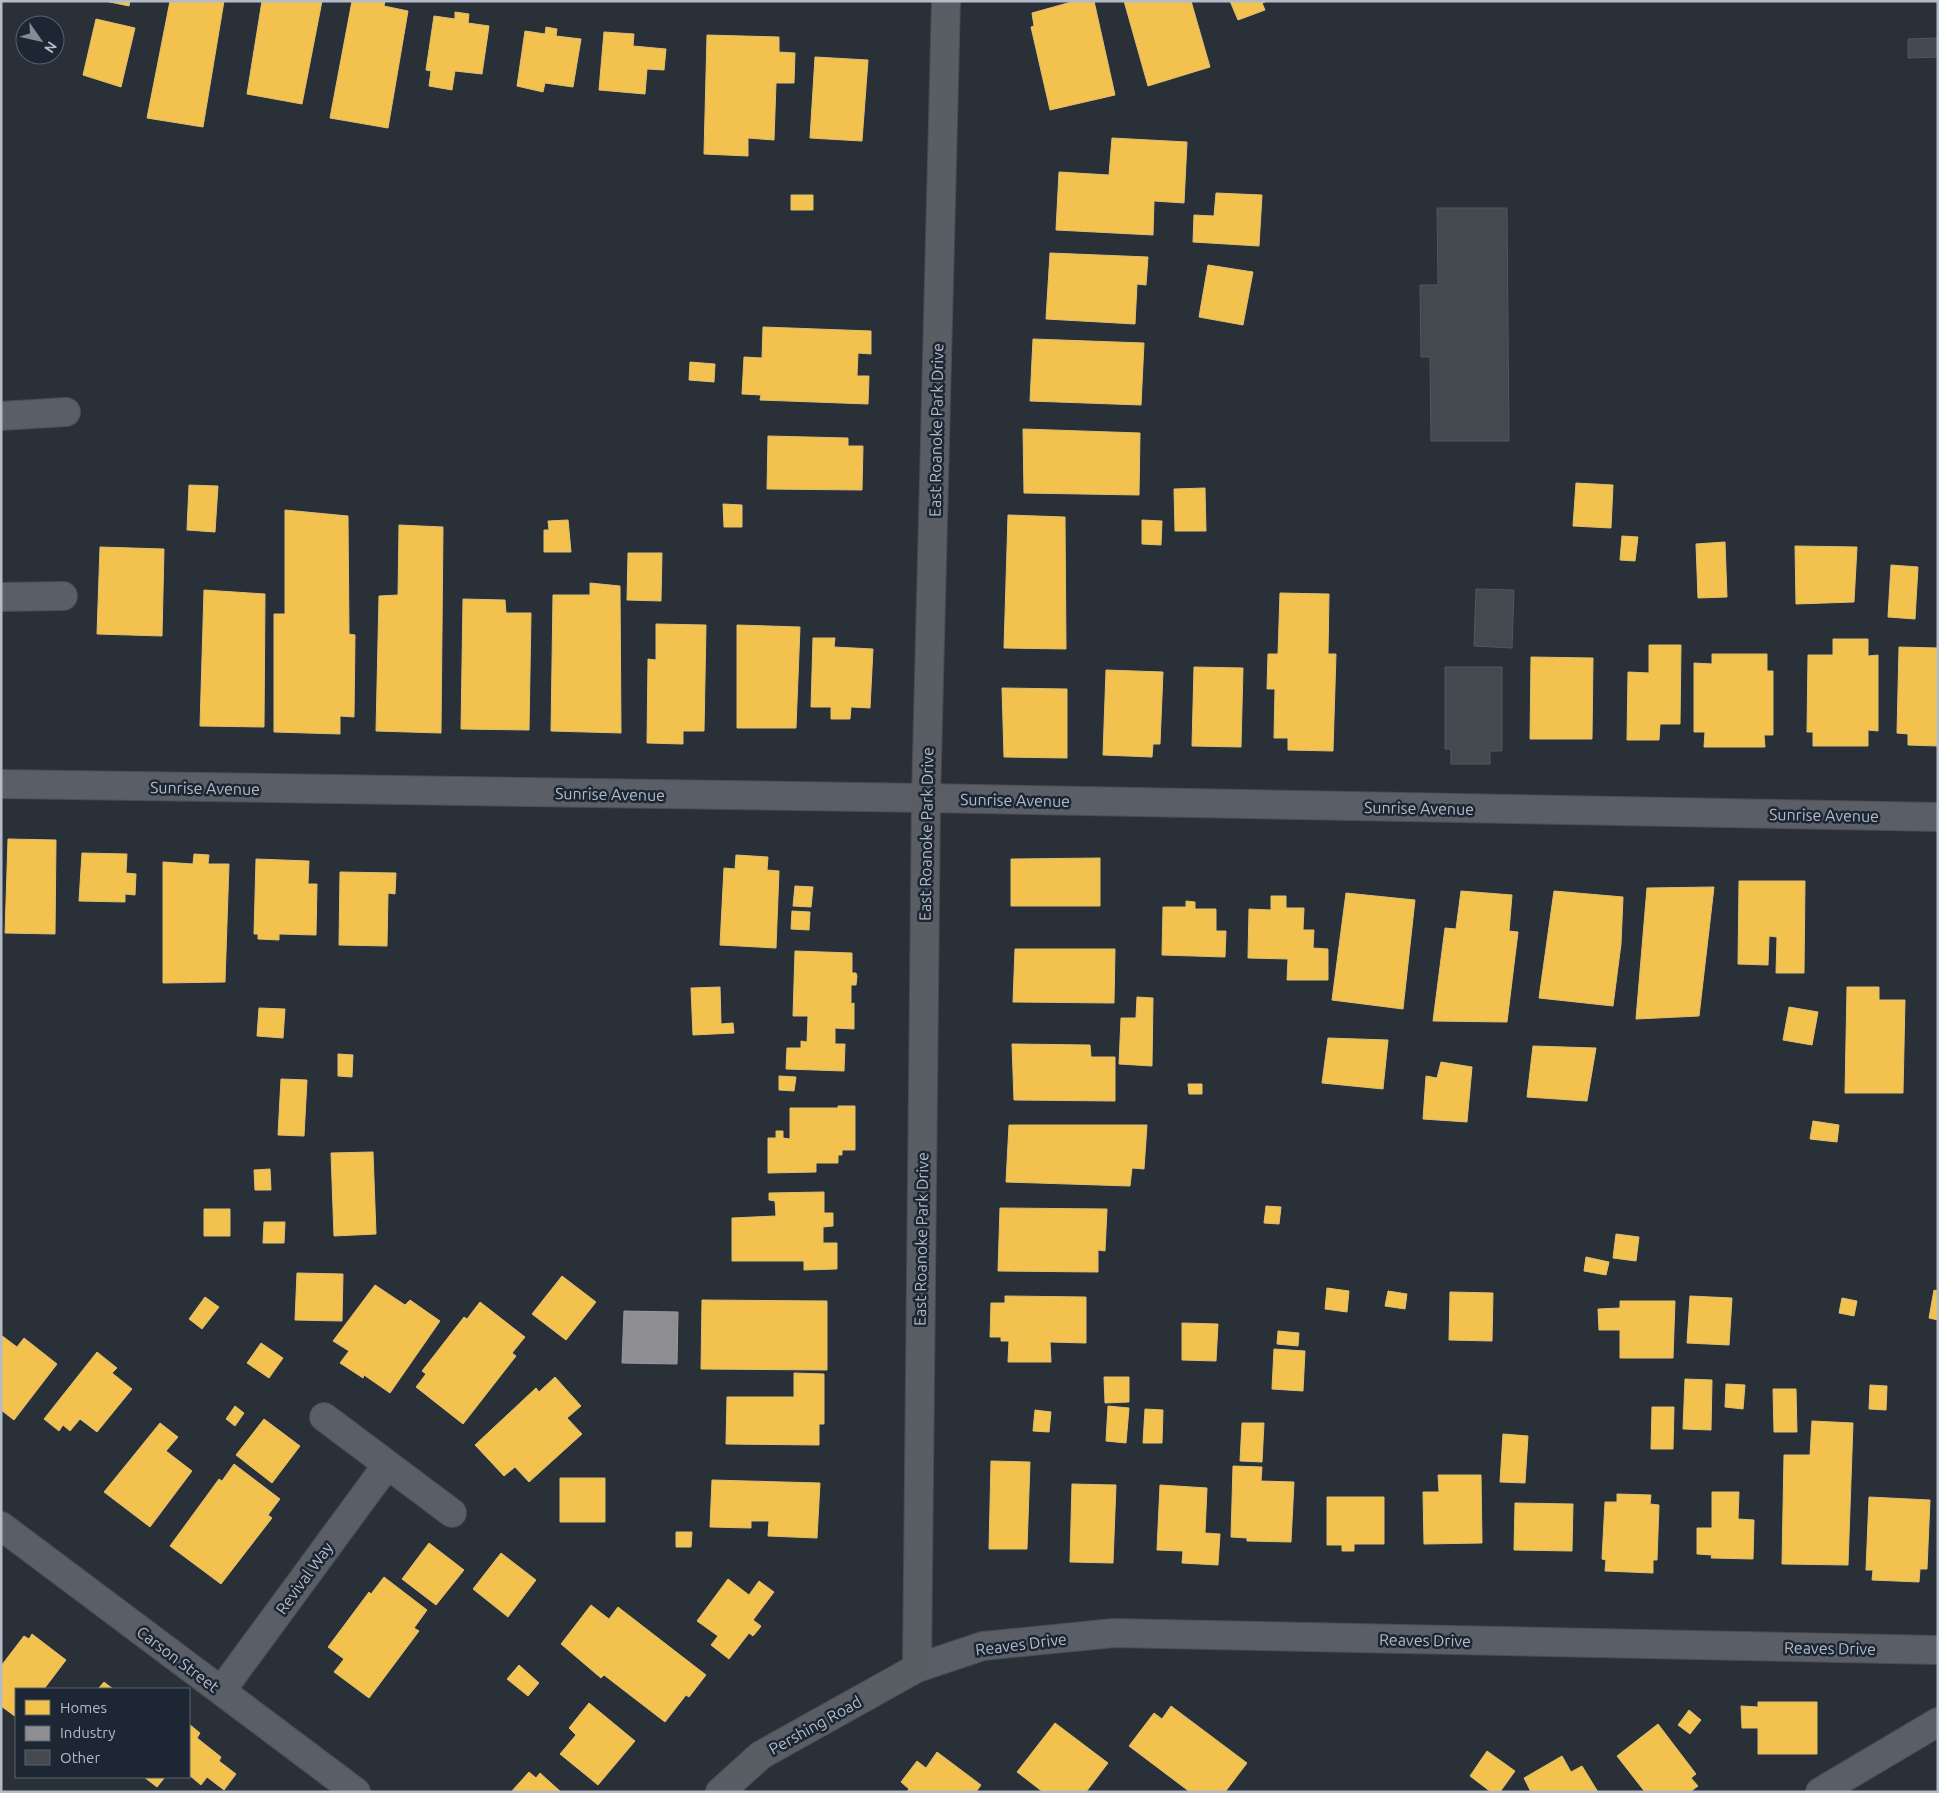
<svg xmlns="http://www.w3.org/2000/svg" width="1939" height="1793" font-family="Ubuntu,sans-serif">
<style>
.homes{fill:#f2c14e;stroke:#dfc073}
.industry{fill:#8d8d92;stroke:#999ba2}
.building{fill:#444950;stroke:#52575f}
.lines{fill:none;stroke-linecap:round;stroke-linejoin:round}
.street-casing{stroke:#484c53;stroke-width:30}
.secondary-casing{stroke:#484c53;stroke-width:30}
.street{stroke:#5a5e66;stroke-width:28}
.secondary{stroke:#595d64;stroke-width:28}
.labels{text-anchor:middle;stroke-width:5;stroke-linejoin:round;paint-order:stroke}
.street-label{font-size:16px;fill:#b4bcc9;stroke:#1d2633}
</style>
<rect width="100%" height="100%" fill="#2a3038"/>
<path class="homes" d="M105,1H130L129,6Z
M170,1H224L203,127L147,118Z
M262,1H322L302,104L247,94Z
M352,1H385L384,6L408,11L388,128L330,118Z
M1075,1H1094L1115,95L1050,110L1031,27L1034,26L1032,13Z
M1124,1H1191L1210,67L1148,86Z
M1230,1H1268L1262,3L1265,10L1238,20Z
M455,12L469,14L468,23L489,26L482,74L455,71L452,90L429,86L431,71L426,70L434,16L455,19Z
M96,19L135,28L121,87L83,75Z
M546,27L557,29L556,36L581,39L573,87L545,83L543,92L517,86L525,31L545,34Z
M604,32L634,34L633,46L666,49L664,70L647,69L645,94L599,90Z
M707,35L779,37V52L795,53L794,83H776L774,140L748,138V156L704,154Z
M815,57L868,60L862,141L810,138Z
M1112,138L1187,142L1184,203L1154,201L1153,235L1056,230L1059,172L1109,175Z
M1216,193L1262,195L1259,246L1193,242L1194,215L1214,216Z
M791,195H813V210H791Z
M1050,253L1148,257L1146,285L1137,284L1135,324L1046,319Z
M1208,265L1253,272L1243,325L1199,317Z
M763,327L871,331V354L858,353L857,376H869L868,404L760,400L761,395L742,394L744,357L762,358Z
M1033,339L1144,343L1141,405L1030,401Z
M690,362L715,364L714,382L689,380Z
M1023,429L1140,433L1139,495L1024,493Z
M768,436L848,438V446H863L862,490L767,489Z
M1576,483L1613,485L1611,528L1573,526Z
M189,485L218,486L215,532L187,530Z
M1205,488L1206,531H1175L1174,489Z
M723,504L742,505V527H724Z
M285,510L348,516L349,634L355,635L354,717L340,716V734L274,732V614H285Z
M1008,515L1065,517L1066,649L1004,648Z
M568,520L571,552H544V530H549L548,521Z
M1142,520L1162,521L1161,545L1142,544Z
M399,525L443,527L441,733L376,731L379,596L398,595Z
M1622,536L1638,537L1635,561L1620,560Z
M1725,542L1727,597L1698,598L1696,544Z
M1795,546L1857,547L1854,602L1796,604Z
M100,547L164,549L162,636L97,634Z
M628,553H662L661,601L627,600Z
M1891,565L1918,567L1915,619L1888,617Z
M590,583L620,586L621,733L551,731L553,595H590Z
M204,590L265,594L264,727L200,726Z
M1280,593L1329,594L1328,654H1336L1333,751L1288,750V738H1274L1275,689H1267L1268,654H1278Z
M463,599L505,600L506,613H531L529,730L461,729Z
M656,624L706,625L704,731H683V744L647,743L648,659L656,660Z
M737,625L800,627L796,728H737Z
M813,638H835L834,647L873,649L870,708L851,707L850,719H831V707H811Z
M1833,639H1868V656L1878,655V731L1868,730V746H1813V732H1807L1808,655H1833Z
M1649,645H1681L1680,724H1660L1659,740H1627L1628,672L1649,673Z
M1899,647L1938,648V746L1908,745V734L1897,733Z
M1712,654H1767V671H1773V735H1764L1765,747H1704L1705,732H1694V663L1712,664Z
M1531,657L1593,658L1592,739H1530Z
M1194,667L1243,668L1241,747L1192,746Z
M1106,670L1163,672L1160,744H1153L1152,757L1103,755Z
M1002,688L1067,689V758L1004,757Z
M8,839L56,840L55,934L5,933Z
M82,853L127,854L126,873L136,874L135,895L125,894V902L79,901Z
M194,854L209,855L208,864H229L225,982L163,983V862L193,864Z
M736,855L768,857L767,870L779,871L776,948L720,945L724,868L735,869Z
M1100,858V906H1011V859Z
M256,859L309,861L308,884H317L316,935L279,934V940L258,939V934H254Z
M340,872L396,873L395,894L388,893L387,946L339,945Z
M1739,881H1805L1804,973H1776L1777,937L1769,936L1768,965L1738,964Z
M795,886L813,887L811,907L793,906Z
M1714,887L1699,1016L1636,1019L1647,888Z
M1461,891L1512,895L1509,931L1518,932L1507,1022L1433,1021L1445,928L1456,929Z
M1554,891L1623,897L1621,944L1613,1006L1539,998Z
M1346,893L1415,900L1403,1009L1332,1000Z
M1271,896H1286V908H1304L1303,930H1314L1313,948L1328,949V980H1287L1288,959L1248,958L1249,909L1271,910Z
M1186,901L1195,902V909H1216V931H1226L1225,957L1162,955L1163,907H1186Z
M792,911L810,912L809,930L791,929Z
M1015,949H1115L1114,1003L1013,1002Z
M795,951L852,953V973H856L857,976L856,985H851V1004L854,1003V1029L835,1028V1044H845L844,1071L786,1069L787,1048H801V1041L807,1042L808,1016H793Z
M720,987L721,1024L733,1023L734,1033L693,1035L691,988Z
M1847,987H1879V1000H1905L1903,1093H1845Z
M1137,997L1153,998L1152,1066L1119,1064L1121,1018H1136Z
M1789,1007L1818,1012L1812,1045L1783,1040Z
M259,1008L285,1009L283,1038L257,1036Z
M1328,1038L1388,1040L1383,1089L1322,1083Z
M1012,1044L1090,1045L1091,1057H1115V1101L1014,1100Z
M1533,1046L1596,1048L1587,1101L1527,1097Z
M338,1054L353,1055L352,1077L338,1076Z
M1441,1062L1472,1067L1467,1122L1423,1119L1426,1076L1437,1078Z
M779,1076L796,1077L794,1091L779,1090Z
M281,1079L307,1080L304,1136L278,1135Z
M1188,1084H1202V1094H1189Z
M838,1106H855V1150H842V1155H838V1163H816V1172L768,1173V1138H776V1131H783V1138L790,1139V1108H838Z
M1813,1121L1839,1125L1837,1142L1810,1139Z
M1009,1125H1147L1144,1169L1132,1168L1130,1186L1006,1182Z
M373,1152L376,1234L334,1236L331,1153Z
M270,1169L271,1190H255L254,1170Z
M824,1192V1213H833V1226L823,1227V1243H837V1269L804,1270V1261H732V1218L776,1216L775,1201L769,1200V1193Z
M1266,1206L1281,1207L1279,1224L1264,1223Z
M1000,1208L1107,1209L1105,1251L1098,1250V1272L998,1271Z
M204,1209H230V1236H204Z
M264,1222H285L284,1243H263Z
M1616,1234L1639,1237L1636,1261L1613,1258Z
M1586,1257L1609,1262L1606,1275L1584,1271Z
M297,1273L343,1274L342,1321L295,1320Z
M562,1276L596,1302L566,1340L532,1314Z
M375,1285L405,1305L410,1300L440,1321L390,1393L364,1375L363,1378L340,1363L349,1351L333,1341Z
M1327,1288L1349,1291L1347,1312L1325,1309Z
M1934,1290L1938,1291V1320L1929,1318Z
M1388,1291L1407,1294L1405,1309L1385,1306Z
M1450,1292L1493,1293L1492,1341L1449,1340Z
M1005,1296L1086,1297V1343L1050,1342L1051,1362H1008L1009,1341H1001V1337H990L991,1303H1005Z
M1690,1296L1732,1298L1729,1345L1687,1343Z
M205,1297L219,1307L202,1329L189,1319Z
M1842,1298L1857,1301L1854,1316L1839,1313Z
M702,1300L827,1301V1370L701,1369Z
M1620,1301H1675L1673,1358H1620V1330H1599L1598,1309L1620,1308Z
M480,1302L525,1337L512,1353L516,1356L463,1424L416,1387L426,1374L422,1371L464,1317L467,1319Z
M1182,1323L1218,1324L1216,1361L1182,1360Z
M1278,1331L1299,1333L1298,1346L1277,1344Z
M1,1335L17,1347L24,1338L57,1364L14,1420L1,1410Z
M261,1343L283,1358L269,1378L247,1363Z
M1274,1349L1305,1351L1303,1391L1272,1389Z
M97,1352L117,1368L112,1373L132,1389L97,1432L80,1419L70,1431L63,1425L59,1431L44,1419Z
M794,1373L824,1374V1424H819V1445L726,1444L727,1397H794Z
M555,1377L581,1406L567,1418L582,1434L529,1482L515,1467L504,1476L475,1445L536,1388L539,1392Z
M1104,1377H1129V1402L1105,1403Z
M1685,1379L1712,1380L1711,1430L1683,1429Z
M1726,1384L1745,1385L1743,1409L1725,1407Z
M1870,1385L1887,1386L1886,1410L1869,1409Z
M1773,1389H1796L1797,1432H1774Z
M235,1406L244,1413L235,1426L226,1419Z
M1108,1406L1129,1408L1126,1443L1106,1441Z
M1652,1407H1674L1673,1449H1651Z
M1145,1409L1163,1410L1162,1443H1143Z
M1035,1410L1051,1412L1049,1432L1033,1431Z
M264,1419L300,1446L272,1483L236,1455Z
M1812,1421L1853,1423L1848,1565L1782,1564L1784,1455H1810Z
M160,1423L178,1437L166,1451L192,1471L150,1527L104,1492Z
M1242,1423H1264L1262,1462L1240,1461Z
M1503,1434L1528,1436L1525,1483L1500,1482Z
M991,1461L1030,1462L1027,1549H989Z
M234,1464L280,1499L268,1515L272,1518L221,1584L170,1546L219,1479L222,1481Z
M1233,1466L1262,1467L1261,1481L1294,1482L1291,1542L1247,1541V1538L1231,1537Z
M1438,1475H1481L1482,1543L1424,1544L1423,1492H1439Z
M560,1478H605V1522H560Z
M712,1480L820,1483L817,1538L768,1536L769,1521H751V1528L710,1527Z
M1072,1484L1116,1485L1113,1563L1070,1562Z
M1160,1485L1207,1488L1205,1533L1220,1534L1218,1565L1182,1563L1183,1551L1157,1550Z
M1712,1492H1739L1738,1519L1754,1520L1753,1559L1711,1558L1712,1555L1697,1554V1528H1712Z
M1617,1494L1651,1495L1650,1504L1659,1505L1657,1560H1653V1573L1605,1571L1606,1560L1602,1559L1605,1502H1617Z
M1327,1497H1384V1544H1354V1551H1342V1545H1327Z
M1869,1497L1930,1500L1927,1569H1920L1919,1582L1872,1580L1873,1570H1866Z
M1515,1503L1573,1504L1572,1551L1514,1550Z
M676,1532H692L691,1547H676Z
M429,1543L464,1570L436,1605L402,1579Z
M501,1553L536,1580L508,1617L473,1589Z
M384,1577L427,1610L414,1628L419,1631L369,1698L334,1672L344,1659L328,1647L369,1592L371,1594Z
M728,1579L749,1595L759,1581L774,1592L753,1620L761,1626L759,1629L753,1636L749,1633L729,1659L711,1645L718,1636L697,1621Z
M591,1605L609,1619L618,1607L706,1675L689,1697L686,1695L665,1722L604,1675L601,1678L561,1644Z
M32,1634L66,1660L44,1689H16V1717L1,1706V1666L24,1636L29,1639Z
M519,1665L539,1683L528,1696L507,1679Z
M104,1682L113,1689H98Z
M1758,1702H1817V1754H1758V1728H1742L1741,1706L1758,1707Z
M589,1703L635,1741L598,1785L560,1754L576,1735L569,1728Z
M1171,1706L1247,1763L1225,1792H1190L1129,1746L1154,1713L1162,1719Z
M1689,1710L1701,1720L1690,1734L1678,1725Z
M1055,1723L1108,1763L1086,1792H1043L1017,1772Z
M189,1724L200,1733L197,1738L221,1757L219,1761L236,1774L224,1790L207,1777L201,1785L189,1775Z
M1658,1724L1696,1774L1691,1778L1698,1786L1690,1792H1645L1617,1756Z
M1487,1751L1515,1771L1500,1792H1491L1470,1776Z
M937,1752L981,1785L976,1792H907L909,1789L901,1782L917,1761L926,1768Z
M1562,1756L1571,1772L1582,1766L1598,1792H1531L1524,1778Z
M529,1772L536,1778L540,1773L561,1792H511Z
M144,1777H165L157,1787Z"/>
<path class="industry" d="M624,1311L678,1312L677,1364L622,1363Z"/>
<path class="building" d="M1938,38V57L1908,58V39Z
M1437,208H1507L1509,441H1431L1430,357H1421L1420,285H1438Z
M1476,589L1514,590L1512,648L1474,646Z
M1445,667H1502V751H1490V764H1451V749H1445Z"/>
<g class="lines">
<g class="street-casing">
<path id="street" d="M1,416L66,412
M1,597L63,596
M1,784L926,798L1938,817
M324,1417L452,1513
M1,1526L356,1792
M917,1668L983,1646L1114,1633L1938,1650
M221,1691L387,1465
M1820,1792L1938,1722"/>
</g>
<g class="secondary-casing">
<path id="secondary" d="M720,1792L761,1755L917,1668L926,798L946,1"/>
</g>
<use href="#street" class="street"/>
<use href="#secondary" class="secondary"/>
</g>
<g class="labels">
<g class="street-label">
<text transform="translate(936 430) rotate(-89)" y="6">East Roanoke Park Drive</text>
<text transform="translate(205 788) rotate(1)" y="6">Sunrise Avenue</text>
<text transform="translate(610 794) rotate(1)" y="6">Sunrise Avenue</text>
<text transform="translate(1015 800) rotate(1)" y="6">Sunrise Avenue</text>
<text transform="translate(1419 808) rotate(1)" y="6">Sunrise Avenue</text>
<text transform="translate(1824 815) rotate(1)" y="6">Sunrise Avenue</text>
<text transform="translate(926 834) rotate(-89)" y="6">East Roanoke Park Drive</text>
<text transform="translate(921 1239) rotate(-89)" y="6">East Roanoke Park Drive</text>
<text transform="translate(304 1578) rotate(-54)" y="6">Revival Way</text>
<text transform="translate(1425 1640) rotate(1)" y="6">Reaves Drive</text>
<text transform="translate(1021 1644) rotate(-7)" y="6">Reaves Drive</text>
<text transform="translate(1830 1648) rotate(1)" y="6">Reaves Drive</text>
<text transform="translate(178 1659) rotate(37)" y="6">Carson Street</text>
<text transform="translate(815 1725) rotate(-29)" y="6">Pershing Road</text>
</g>
</g>
<rect width="1939" height="1793" fill="none" stroke="#b4bcc9" stroke-width="5"/>
<rect x="15" y="1688" width="175" height="90" fill="#1d2633" stroke="#59626f"/>
<rect x="25" y="1700" width="25" height="15" fill="#f2c14e" stroke="#59626f"/>
<text x="60" y="1713" font-size="15" fill="#b4bcc9">Homes</text>
<rect x="25" y="1726" width="25" height="15" fill="#8d8d92" stroke="#59626f"/>
<text x="60" y="1738" font-size="15" fill="#b4bcc9">Industry</text>
<rect x="25" y="1750" width="25" height="15" fill="#444950" stroke="#59626f"/>
<text x="60" y="1763" font-size="15" fill="#b4bcc9">Other</text>
<g transform="translate(40 40) rotate(124)"><circle r="24" fill="#1d2633" stroke="#59626f"/>
<path d="M0-4L9 19L0 12L-9 19Z" fill="#848b96"/>
<text y="-8" font-size="14" font-weight="bold" text-anchor="middle" fill="#b4bcc9">N</text>
</g>
</svg>
